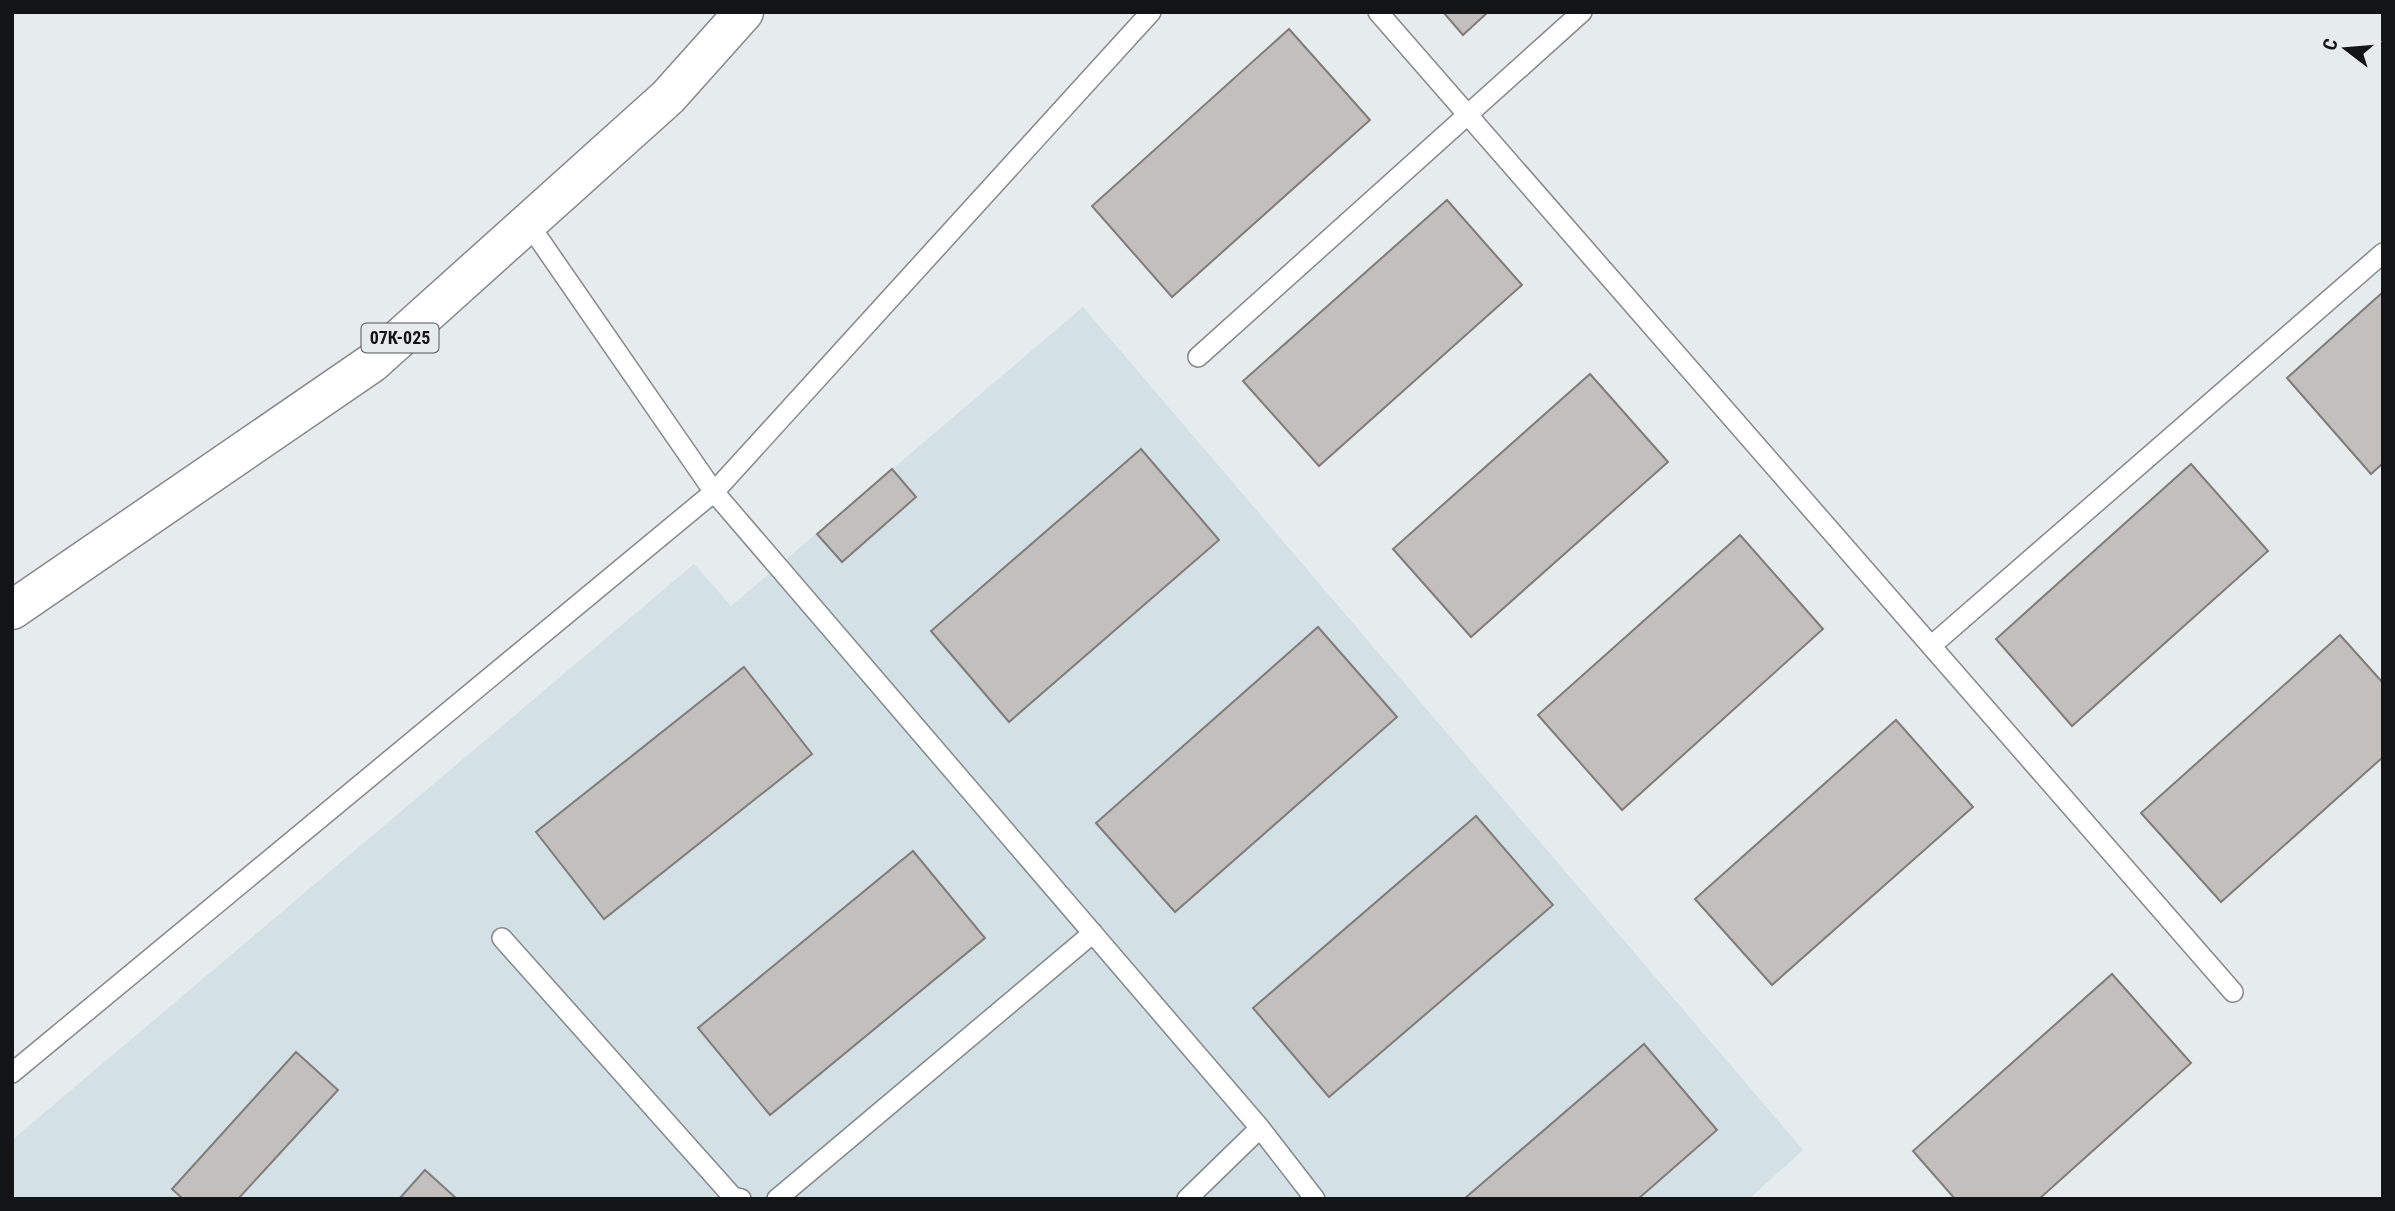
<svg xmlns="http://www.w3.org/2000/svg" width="2395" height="1211" font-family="'Roboto Condensed',sans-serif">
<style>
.built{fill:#d3e0e5}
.building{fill:#c3bfbc;stroke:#7f7c79;stroke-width:2}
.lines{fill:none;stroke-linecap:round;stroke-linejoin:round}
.service-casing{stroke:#84888a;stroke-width:22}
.trunk-casing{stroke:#84888a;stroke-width:41}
.service{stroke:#fff;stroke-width:19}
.trunk{stroke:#fff;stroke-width:38}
.labels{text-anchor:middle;stroke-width:6;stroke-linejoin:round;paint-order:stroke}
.shield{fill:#e6ebed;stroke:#525456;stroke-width:2}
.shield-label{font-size:18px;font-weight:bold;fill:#131415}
</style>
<rect width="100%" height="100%" fill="#e6ebed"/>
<path class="built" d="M1083,307L1803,1150L1749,1199H12V1140L694,564L731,606Z"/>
<path class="building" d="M1443,12H1488L1463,35Z
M1289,29L1370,120L1172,297L1092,206Z
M1447,200L1522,285L1319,466L1243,381Z
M2383,292V463L2371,474L2287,378Z
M1590,374L1668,462L1471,637L1393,549Z
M1141,449L1219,540L1009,722L931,631Z
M2191,464L2268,551L2072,726L1996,639Z
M892,469L916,497L842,562L817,534Z
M1740,535L1823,629L1622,810L1538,715Z
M1318,627L1397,717L1175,912L1096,823Z
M2340,635L2383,683V757L2221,902L2141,813Z
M744,667L812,754L604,919L536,832Z
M1896,720L1973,807L1772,985L1695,899Z
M1476,816L1553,905L1329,1097L1253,1008Z
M913,851L985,938L770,1115L698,1028Z
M2112,974L2191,1063L2039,1199H1955L1913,1151Z
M1644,1044L1717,1130L1638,1199H1464Z
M296,1052L338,1090L238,1199H183L172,1189Z
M425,1170L457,1199H399Z"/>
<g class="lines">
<g class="service-casing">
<path id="service" d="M1378,12L2233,992
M528,223L714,492L1260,1128L1315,1199
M1198,357L1582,12
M1931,646L2383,253
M502,938L733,1197L741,1199
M12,1073L714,492L1151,12
M777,1199L1093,933
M1187,1199L1260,1128"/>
</g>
<g class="trunk-casing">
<path id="trunk" d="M12,610L372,363L668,97L744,12"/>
</g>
<use href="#service" class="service"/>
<use href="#trunk" class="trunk"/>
</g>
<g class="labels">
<rect class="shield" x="361.5" y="323.5" width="77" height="29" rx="5"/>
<g class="shield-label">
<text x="400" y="344">07К-025</text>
</g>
</g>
<rect width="2395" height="1211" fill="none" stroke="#131415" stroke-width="28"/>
<g transform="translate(2346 49) rotate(286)" stroke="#e6ebed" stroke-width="5" paint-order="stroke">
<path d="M0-5L12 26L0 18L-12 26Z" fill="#131415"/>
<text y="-10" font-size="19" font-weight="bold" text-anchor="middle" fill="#131415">С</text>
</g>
</svg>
